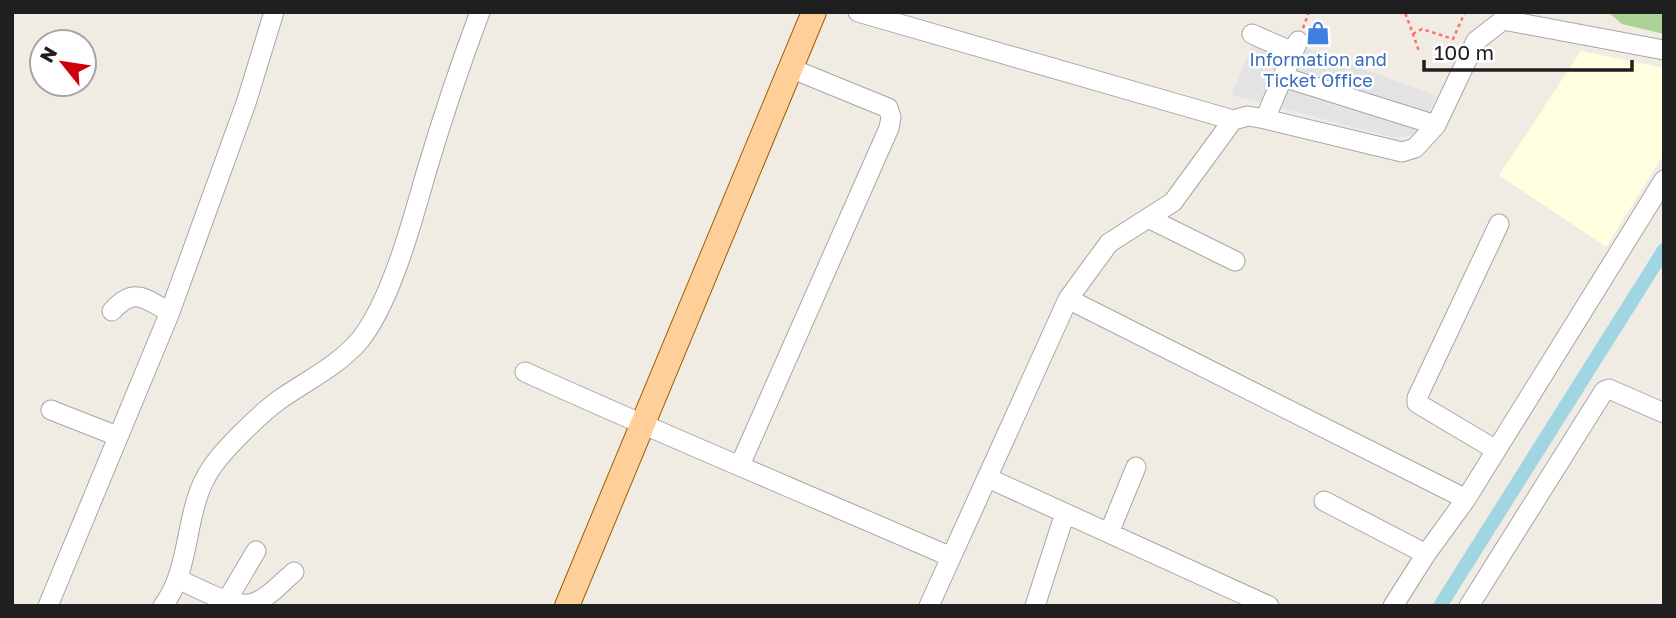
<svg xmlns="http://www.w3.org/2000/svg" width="1676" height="618" font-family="'Golos Text',sans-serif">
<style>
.education{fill:#fffede}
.forest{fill:#aad395}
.parking{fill:#e3e3e3}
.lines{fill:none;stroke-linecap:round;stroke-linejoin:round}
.canal{stroke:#a0d6e2;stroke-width:14}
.minor-casing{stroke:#a6a6a6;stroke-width:21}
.major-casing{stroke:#996000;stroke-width:26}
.path{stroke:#ff6f66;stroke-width:2.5;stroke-dasharray:3.5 3.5;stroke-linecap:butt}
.minor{stroke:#fff;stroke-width:19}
.major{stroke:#ffcf9a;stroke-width:24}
.labels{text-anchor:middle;stroke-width:5;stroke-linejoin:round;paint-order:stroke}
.shop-label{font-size:18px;fill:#366cbe;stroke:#fff}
</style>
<rect width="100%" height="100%" fill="#f0ece4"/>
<path class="education" d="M1581,51L1664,68V154L1606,247L1499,175Z"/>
<path class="forest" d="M1608,12H1664V34L1622,24Z"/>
<path class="parking" d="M1258,30L1437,96L1417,133L1404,137H1391L1232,95Z"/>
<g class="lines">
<path class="canal" d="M1440,606L1664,250"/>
<g class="minor-casing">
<path id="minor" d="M858,12L1233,120
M1252,34L1293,52
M1283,77L1436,125
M1265,119L1298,41
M1148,218L1235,261
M1068,299L1466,499
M112,311C135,286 144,299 170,312
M525,372C666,436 809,495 951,557
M51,410L117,436
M1496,450L1417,403V398L1499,224
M740,465L889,128L891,117L888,108L790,68
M988,478L1269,606
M1324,501L1426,554
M1109,533L1136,467
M178,579C196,587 229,606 248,604C264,603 282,582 294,572
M227,600L256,551
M48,606L170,312L246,103L274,12
M163,606C193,566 183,508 212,467C225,448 261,413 279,400C306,381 338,366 360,340C391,301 412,222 426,173C442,119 460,65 480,12
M929,606L1068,299L1109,243L1173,202L1233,120L1248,116L1265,119L1402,152L1415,148L1436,125L1476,41L1503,20L1664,50
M1035,606L1065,513
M1393,606L1426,554L1466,499L1664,180
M1469,606L1604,391L1609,389L1664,413"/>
</g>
<g class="major-casing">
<path id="major" d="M567,606L814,12"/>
</g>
<path class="path" d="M1398,12L1406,15L1419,51
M1303,28L1309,12
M1413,34L1422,29L1453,39L1465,12"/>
<use href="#minor" class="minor"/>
<use href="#major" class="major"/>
</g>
<defs>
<g id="shop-bare" transform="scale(1.89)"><path d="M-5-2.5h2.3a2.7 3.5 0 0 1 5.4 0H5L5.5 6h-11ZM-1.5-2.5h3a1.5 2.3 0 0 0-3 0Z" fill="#3f7fe0" stroke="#fff" stroke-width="2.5" paint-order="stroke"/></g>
</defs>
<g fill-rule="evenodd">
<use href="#shop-bare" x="1318" y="33"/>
</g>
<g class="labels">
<g class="shop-label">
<text x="1318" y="66">Information and<tspan x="1318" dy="21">Ticket Office</tspan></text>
</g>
</g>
<rect width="1676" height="618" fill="none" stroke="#1f1f1f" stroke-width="28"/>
<g transform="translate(63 63) rotate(300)"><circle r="33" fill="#ffffff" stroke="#a5a5a5" stroke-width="2"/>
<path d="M0-5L12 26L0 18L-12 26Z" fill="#cd0009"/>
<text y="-10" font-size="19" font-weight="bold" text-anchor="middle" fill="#1f1f1f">N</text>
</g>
<path d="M1424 60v10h208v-10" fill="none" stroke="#1f1f1f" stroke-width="3.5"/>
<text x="1434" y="60" font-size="21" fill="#1f1f1f" stroke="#ffffff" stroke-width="5" paint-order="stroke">100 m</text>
</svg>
